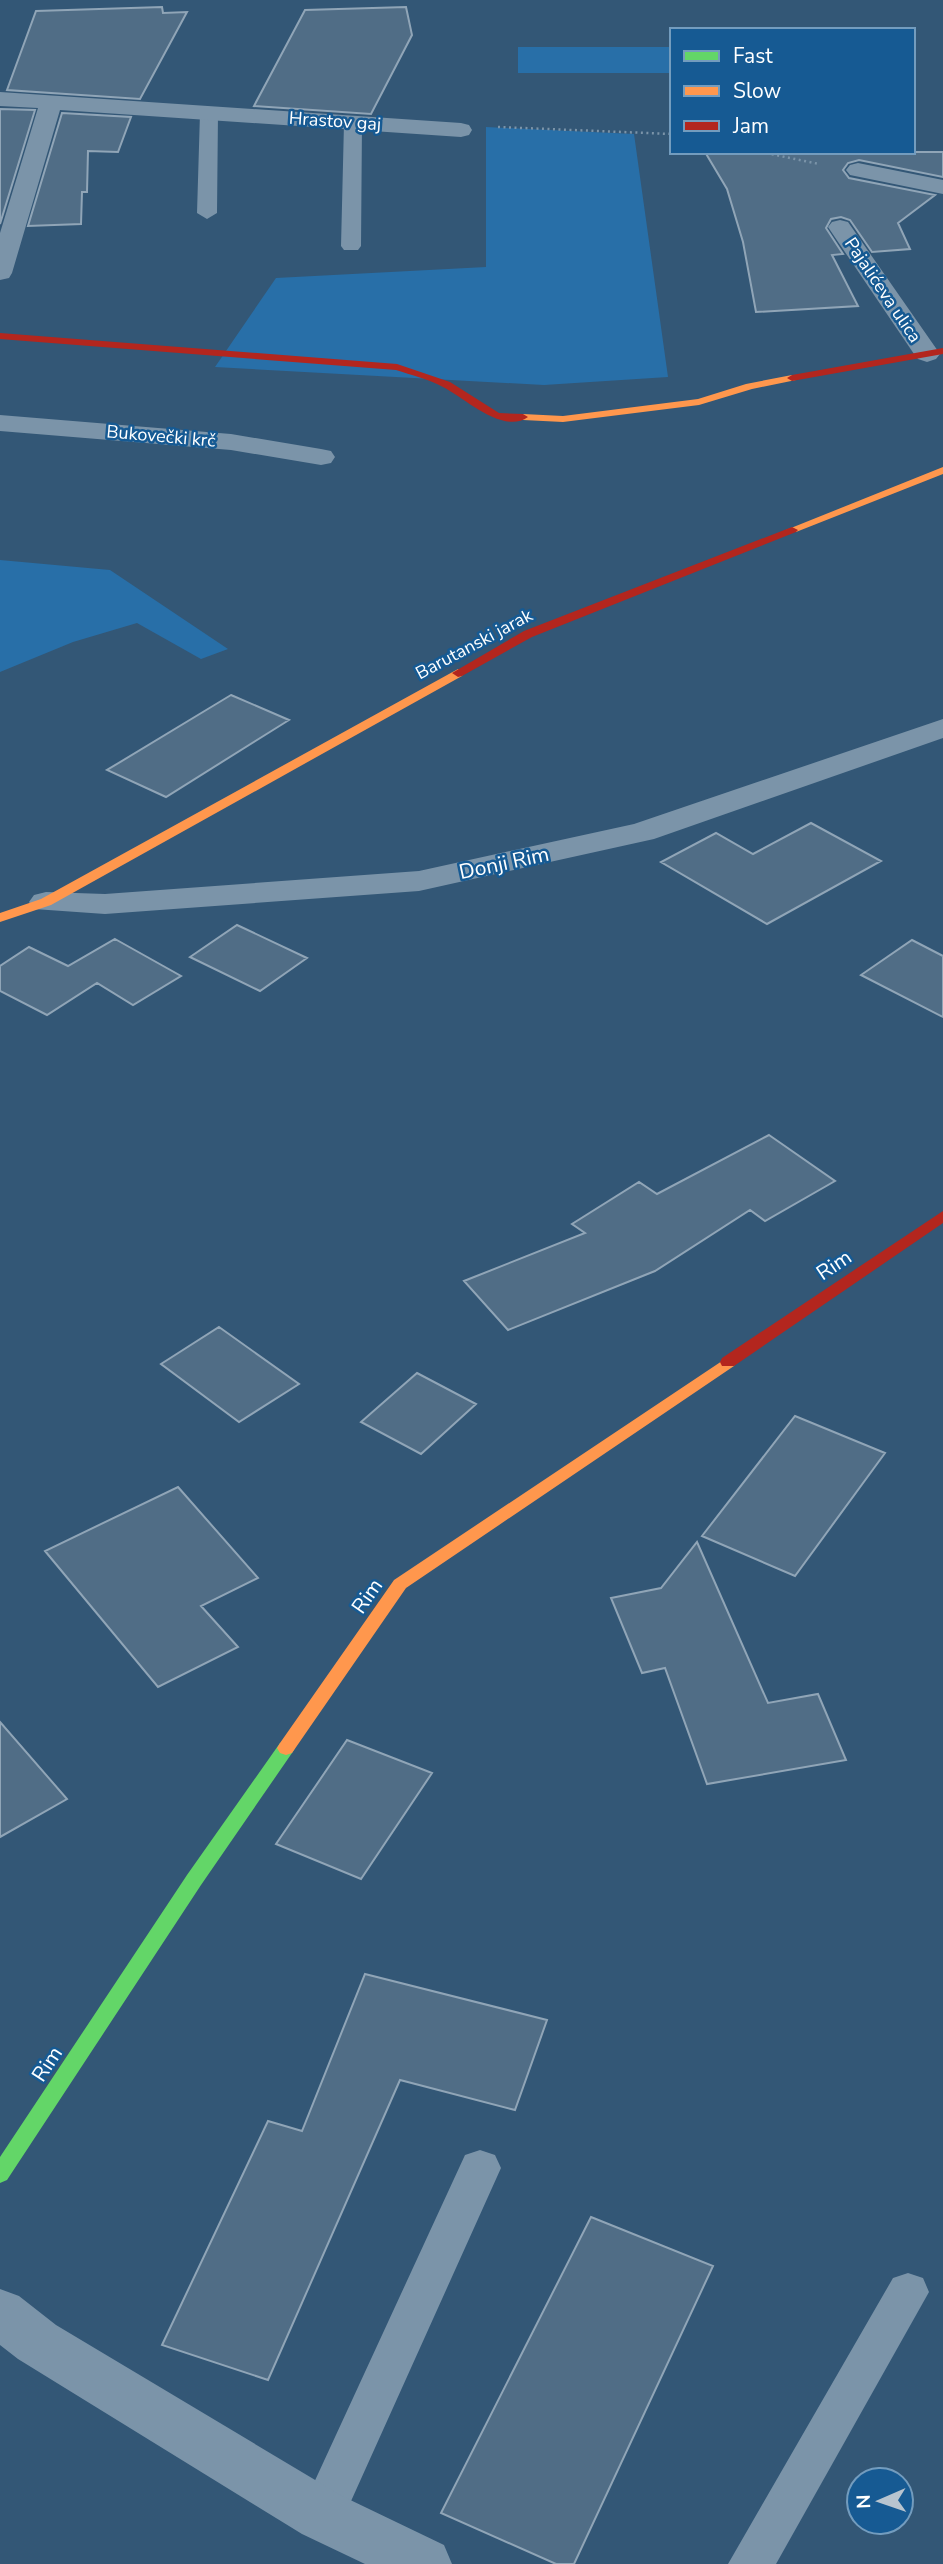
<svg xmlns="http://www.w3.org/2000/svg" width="943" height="2564" font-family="'Nunito Sans',sans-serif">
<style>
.green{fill:#286fa8}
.building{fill:#506d86;stroke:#90a5b7;stroke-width:2}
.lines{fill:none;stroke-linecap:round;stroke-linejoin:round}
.path{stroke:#7b94a9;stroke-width:2.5;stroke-dasharray:2 3.5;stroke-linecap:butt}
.lane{fill:#7b94a9;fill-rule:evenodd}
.street{fill:#7b94a9;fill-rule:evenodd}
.fast{fill:#63d668;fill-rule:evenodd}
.slow{fill:#ff974d;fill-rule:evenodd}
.jam{fill:#b3261e;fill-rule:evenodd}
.labels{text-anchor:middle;stroke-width:5;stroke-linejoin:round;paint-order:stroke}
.far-street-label{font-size:18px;fill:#fff;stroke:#165a93}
.street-label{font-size:21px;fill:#fff;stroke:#165a93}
</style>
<rect width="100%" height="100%" fill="#335776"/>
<path class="green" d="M518,47H672V73H518Z
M486,127L634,134L668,377L544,385L215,367L276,278L486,267Z
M0,560L110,570L228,649L201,659L137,623L73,642L0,672Z"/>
<path class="building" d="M162,7L163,13L187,12L140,99L7,90L36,11Z
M406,7L412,35L371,114L254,106L305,10Z
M0,109L35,110L0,224Z
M62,113L131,117L118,152L88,151L87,192H82L81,224L28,226Z
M705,152H943V177L859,160L848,163L843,170L849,178L935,195L898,223L910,249L872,252L850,220L841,217L831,219L826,228L843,254L832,255L858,306L756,312L743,242L727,189Z
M231,695L289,720L166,797L107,770Z
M811,823L881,861L767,924L661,862L716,833L753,854Z
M237,925L307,958L260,991L190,957Z
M115,939L181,976L133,1005L97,983L47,1015L0,991V966L29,947L68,966Z
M912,940L943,956V1017L861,975Z
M769,1135L835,1181L765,1221L750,1210L655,1271L508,1330L464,1281L585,1233L572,1224L639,1182L657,1194Z
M219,1327L299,1384L239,1422L161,1364Z
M417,1373L476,1404L421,1454L361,1422Z
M795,1416L885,1453L795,1576L702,1536Z
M178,1487L258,1578L201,1606L238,1647L158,1687L45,1551Z
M697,1542L768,1703L818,1694L846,1760L707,1784L665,1668L642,1673L611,1598L661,1588Z
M0,1722L67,1799L0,1837Z
M347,1740L432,1773L361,1879L276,1844Z
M365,1974L547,2020L515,2110L400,2080L268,2380L162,2345L268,2121L302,2131Z
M591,2217L713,2266L574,2564H556L441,2513Z"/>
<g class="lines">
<path class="path" d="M498,127L672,134
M761,152L819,164"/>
<path class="lane" d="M209,108L218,113L217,213L207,219L197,213L200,113Z
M353,117L362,123L361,246L358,250H344L341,246L344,123Z
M480,2150L495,2155L501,2168L338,2530L322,2536L306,2530L299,2515L306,2500L465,2155Z
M908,2273L923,2278L929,2292L776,2564H728L893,2278Z"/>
<path class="street" d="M0,92L461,123L469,125L472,130L469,135L461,137L60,110L12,273L9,278L0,280V233L38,108L0,106Z
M858,163L943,180V194L850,175L846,170L850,165Z
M840,220L848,222L940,354L936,359L927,362L918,359L914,354L828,227L832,222Z
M0,415L231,434L321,449L331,451L335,457L331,463L321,465L231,450L0,431Z
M943,719V738L654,839L419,891L105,914L34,909L29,902L34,895L46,892L105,894L419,871L634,824Z
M0,2289L19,2296L56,2325L342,2496L444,2545L452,2564H365L302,2534L18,2359L0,2345Z"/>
<path class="fast" d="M286,1741L292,1743L295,1748L292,1753L201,1885L7,2180L0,2183V2157L187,1875L280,1743Z"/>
<path class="slow" d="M792,375L796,376V380L752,389L699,405L563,422L523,420L518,417L523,414L563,416L698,399L746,384Z
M943,467V474L796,532L786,530Z
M458,669L464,673L462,676L51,905L0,922V913L41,899Z
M728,1357L734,1358L736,1362L734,1366L406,1588L292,1753L286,1755L280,1753L277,1748L280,1743L394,1580Z"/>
<path class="jam" d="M0,333L397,364L450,382L499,413L523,414L528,417C503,435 465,398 443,387C429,379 411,375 396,370L0,339Z
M943,348V354L792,381L787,378L792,375Z
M792,527L798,530L796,532L532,637L462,676L458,677L452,673L524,631Z
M943,1211V1223L734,1366H722L720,1362L722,1358Z"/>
</g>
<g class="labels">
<g class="far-street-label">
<text transform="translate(335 121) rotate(4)" y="6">Hrastov gaj</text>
<text transform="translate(883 290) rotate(56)" y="6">Pajalićeva ulica</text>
<text transform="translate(161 436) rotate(5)" y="6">Bukovečki krč</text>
<text transform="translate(474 644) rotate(-28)" y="6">Barutanski jarak</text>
</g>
<g class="street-label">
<text transform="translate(504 863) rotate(-12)" y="7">Donji Rim</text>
<text transform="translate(834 1265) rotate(-34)" y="7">Rim</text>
<text transform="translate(367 1596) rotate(-55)" y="7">Rim</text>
<text transform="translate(47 2064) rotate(-57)" y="7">Rim</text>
</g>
</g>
<rect x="670" y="28" width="245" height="126" fill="#165a93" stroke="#739cbe" stroke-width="2"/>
<rect x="684" y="51" width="35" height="10" fill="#63d668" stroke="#739cbe" stroke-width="2"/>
<text x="733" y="63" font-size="21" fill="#ffffff">Fast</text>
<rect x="684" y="86" width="35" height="10" fill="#ff974d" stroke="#739cbe" stroke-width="2"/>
<text x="733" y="98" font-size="21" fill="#ffffff">Slow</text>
<rect x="684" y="121" width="35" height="10" fill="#b3261e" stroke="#739cbe" stroke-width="2"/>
<text x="733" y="133" font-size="21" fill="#ffffff">Jam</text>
<g transform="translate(880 2501) rotate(268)"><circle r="33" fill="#165a93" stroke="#739cbe" stroke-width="2"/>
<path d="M0-5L12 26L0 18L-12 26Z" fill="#b8c4cf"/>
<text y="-10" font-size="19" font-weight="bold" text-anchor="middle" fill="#ffffff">N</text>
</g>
</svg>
